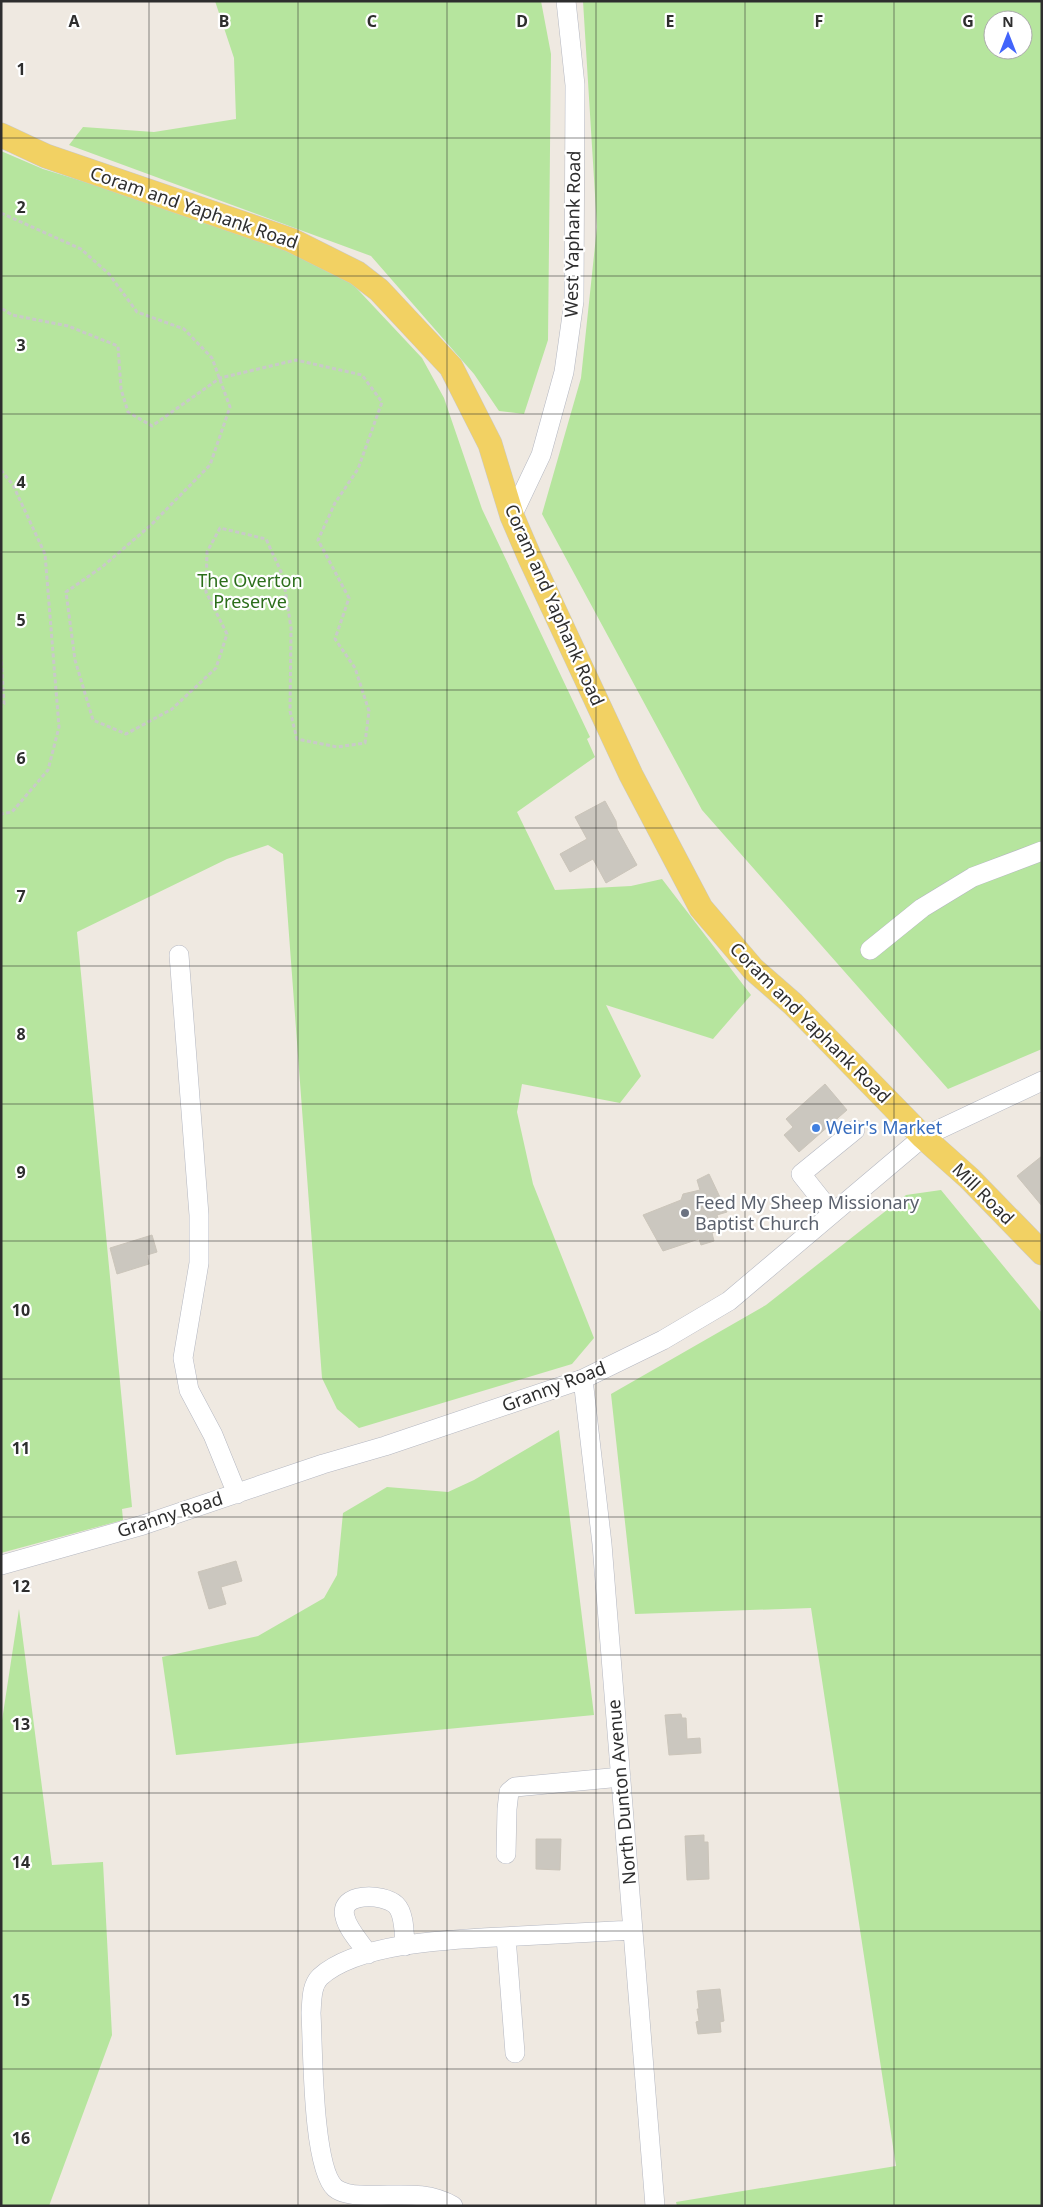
<svg xmlns="http://www.w3.org/2000/svg" width="1043" height="2207" font-family="'Noto Sans',sans-serif">
<style>
.green{fill:#b6e59e;fill-rule:evenodd}
.building{fill:#cbc7bf;stroke:#cbc5ba}
.lines{fill:none;stroke-linecap:round;stroke-linejoin:round}
.minor-casing{stroke:#b4b7c1;stroke-width:20}
.major-casing{stroke:#c9c9c9;stroke-width:25}
.path{stroke:#c9c9c9;stroke-width:3;stroke-dasharray:4 2.5;stroke-linecap:butt}
.minor{stroke:#fff;stroke-width:19}
.major{stroke:#f2d163;stroke-width:24}
.grid{fill:none;stroke:#2e2e2e;stroke-width:1;stroke-opacity:0.55}
.shop-dot{fill:#3f7fe0;stroke:#fff;stroke-width:2}
.worship-dot{fill:#6b7280;stroke:#fff;stroke-width:2}
.labels{text-anchor:middle;stroke-width:4.5;stroke-linejoin:round;paint-order:stroke}
.street-label{font-size:18px;fill:#2e2e2e;stroke:#fff}
.park-label{font-size:18px;fill:#2c6e1b;stroke:#fff}
.shop-label{font-size:18px;fill:#366cbe;stroke:#fff;text-anchor:start}
.worship-label{font-size:18px;fill:#5b616d;stroke:#fff;text-anchor:start}
.grid-label{font-size:16px;text-anchor:middle;font-weight:bold;fill:#2e2e2e;stroke:#fff;stroke-width:4.5;stroke-linejoin:round;paint-order:stroke}
</style>
<rect width="100%" height="100%" fill="#efe9e1"/>
<path class="green" d="M215,1H541L551,54L548,340L524,414L499,411L474,374L371,256L69,145L83,127L154,132L236,119L234,58Z
M583,1H1042V1049L948,1089L702,810L542,514L581,378L597,227ZM993,20H1023V50H993Z
M1,151L43,169L251,233L346,277L422,358L444,398L482,509L590,737L587,739L595,757L517,812L555,890L631,886L662,879L751,995L713,1039L606,1005L641,1076L620,1103L522,1084L517,1112L533,1184L594,1338L572,1364L359,1428L337,1409L322,1378L283,854L268,845L227,859L77,932L132,1507L122,1509L123,1520L1,1553Z
M941,1190L1042,1313V2206H677L676,2202L896,2166L811,1608L635,1614L611,1394L766,1305L906,1195Z
M559,1430L594,1715L176,1755L162,1657L258,1636L324,1598L337,1575L343,1513L387,1487L448,1492L474,1480Z
M19,1609L52,1865L103,1862L112,2035L49,2206H1V1727Z"/>
<path class="building" d="M605,801L616,821L617,829L637,865L606,883L593,859L570,872L560,854L587,839L575,817Z
M825,1084L847,1110L799,1152L784,1135L793,1127L786,1119Z
M1042,1156V1206L1017,1176Z
M709,1174L727,1212L717,1215L722,1230L712,1233L714,1241L701,1245L699,1239L663,1251L643,1215L681,1200L683,1194L700,1190L697,1180Z
M152,1235L157,1252L147,1255L149,1264L117,1274L110,1248Z
M236,1561L242,1581L221,1587L226,1604L209,1609L198,1572Z
M681,1714L682,1718H686L687,1739L700,1738L701,1753L669,1755L665,1715Z
M704,1835V1842H708L709,1879L687,1880L685,1836Z
M536,1839H561L560,1870L536,1869Z
M720,1989L724,2021L720,2022L721,2032L698,2034L696,2022L699,2021L697,2009H699L697,1991Z"/>
<g class="lines">
<g class="minor-casing">
<path id="minor" d="M512,516L541,455L564,372L574,301L575,85L566,1
M870,950L922,908L973,877L1042,851
M179,955L199,1215V1263L183,1358L189,1390L213,1435L237,1494
M832,1213L801,1174L855,1130
M583,1379L602,1544L655,2206
M1,1565L143,1525L323,1464L385,1446L583,1379L663,1340L729,1301L923,1137L1042,1081
M506,1854L507,1809L509,1792L515,1787L621,1777
M506,1937L515,2053
M368,1954C361,1943 348,1930 345,1917C338,1892 383,1893 396,1905C405,1914 404,1935 405,1946
M453,2206C424,2189 393,2197 360,2195C353,2195 341,2193 335,2188C312,2167 313,2047 311,2013C312,2001 311,1986 320,1977C361,1940 465,1939 519,1936C557,1934 595,1932 633,1930"/>
</g>
<g class="major-casing">
<path id="major" d="M1,135L46,156L291,240L357,273L379,290L451,367L490,444L512,516L530,558L631,775L701,908L753,969L793,1004L923,1137L969,1178L1042,1253"/>
</g>
<path class="path" d="M1,213L81,249L109,274L137,312L184,329L212,358L230,407L210,465L151,525L102,567L66,592L75,660L93,720L126,734L172,709L216,668L227,634L206,592L207,552L220,528L266,539L283,576L291,628L290,711L297,739L337,747L365,743L369,711L355,668L335,639L349,598L318,540L335,503L358,469L382,402L362,375L296,360L220,378L152,426L128,412L121,389L118,346L68,326L12,315L1,308
M1,470L13,485L45,554L59,727L48,770L12,812L1,814
M1,655L4,704L1,707"/>
<use href="#minor" class="minor"/>
<use href="#major" class="major"/>
</g>
<path class="grid" d="M149,1V2206M298,1V2206M447,1V2206M596,1V2206M745,1V2206M894,1V2206M1,138H1042M1,276H1042M1,414H1042M1,552H1042M1,690H1042M1,828H1042M1,966H1042M1,1104H1042M1,1241H1042M1,1379H1042M1,1517H1042M1,1655H1042M1,1793H1042M1,1931H1042M1,2069H1042"/>
<circle class="shop-dot" cx="816" cy="1128" r="5"/>
<circle class="worship-dot" cx="685" cy="1213" r="5"/>
<g class="labels">
<g class="street-label">
<text transform="translate(194 208) rotate(19)" y="6">Coram and Yaphank Road</text>
<text transform="translate(573 234) rotate(-89)" y="6">West Yaphank Road</text>
<text transform="translate(554 605) rotate(66)" y="6">Coram and Yaphank Road</text>
<text transform="translate(810 1023) rotate(45)" y="6">Coram and Yaphank Road</text>
<text transform="translate(983 1194) rotate(45)" y="6">Mill Road</text>
<text transform="translate(554 1387) rotate(-21)" y="6">Granny Road</text>
<text transform="translate(170 1515) rotate(-18)" y="6">Granny Road</text>
<text transform="translate(622 1792) rotate(-95)" y="6">North Dunton Avenue</text>
</g>
<g class="park-label">
<text x="250" y="587">The Overton<tspan x="250" dy="21">Preserve</tspan></text>
</g>
<g class="shop-label">
<text x="826" y="1134">Weir's Market</text>
</g>
<g class="worship-label">
<text x="695" y="1209">Feed My Sheep Missionary<tspan x="695" dy="21">Baptist Church</tspan></text>
</g>
</g>
<g class="grid-label">
<text x="74" y="27">A</text>
<text x="224" y="27">B</text>
<text x="372" y="27">C</text>
<text x="522" y="27">D</text>
<text x="670" y="27">E</text>
<text x="819" y="27">F</text>
<text x="968" y="27">G</text>
<text x="21" y="75">1</text>
<text x="21" y="213">2</text>
<text x="21" y="351">3</text>
<text x="21" y="488">4</text>
<text x="21" y="626">5</text>
<text x="21" y="764">6</text>
<text x="21" y="902">7</text>
<text x="21" y="1040">8</text>
<text x="21" y="1178">9</text>
<text x="21" y="1316">10</text>
<text x="21" y="1454">11</text>
<text x="21" y="1592">12</text>
<text x="21" y="1730">13</text>
<text x="21" y="1868">14</text>
<text x="21" y="2006">15</text>
<text x="21" y="2144">16</text>
</g>
<rect width="1043" height="2207" fill="none" stroke="#2e2e2e" stroke-width="5"/>
<g transform="translate(1008 35)"><circle r="24" fill="#ffffff" stroke="#ababab"/>
<path d="M0-4L9 19L0 12L-9 19Z" fill="#4264fb"/>
<text y="-8" font-size="14" font-weight="bold" text-anchor="middle" fill="#2e2e2e">N</text>
</g>
</svg>
